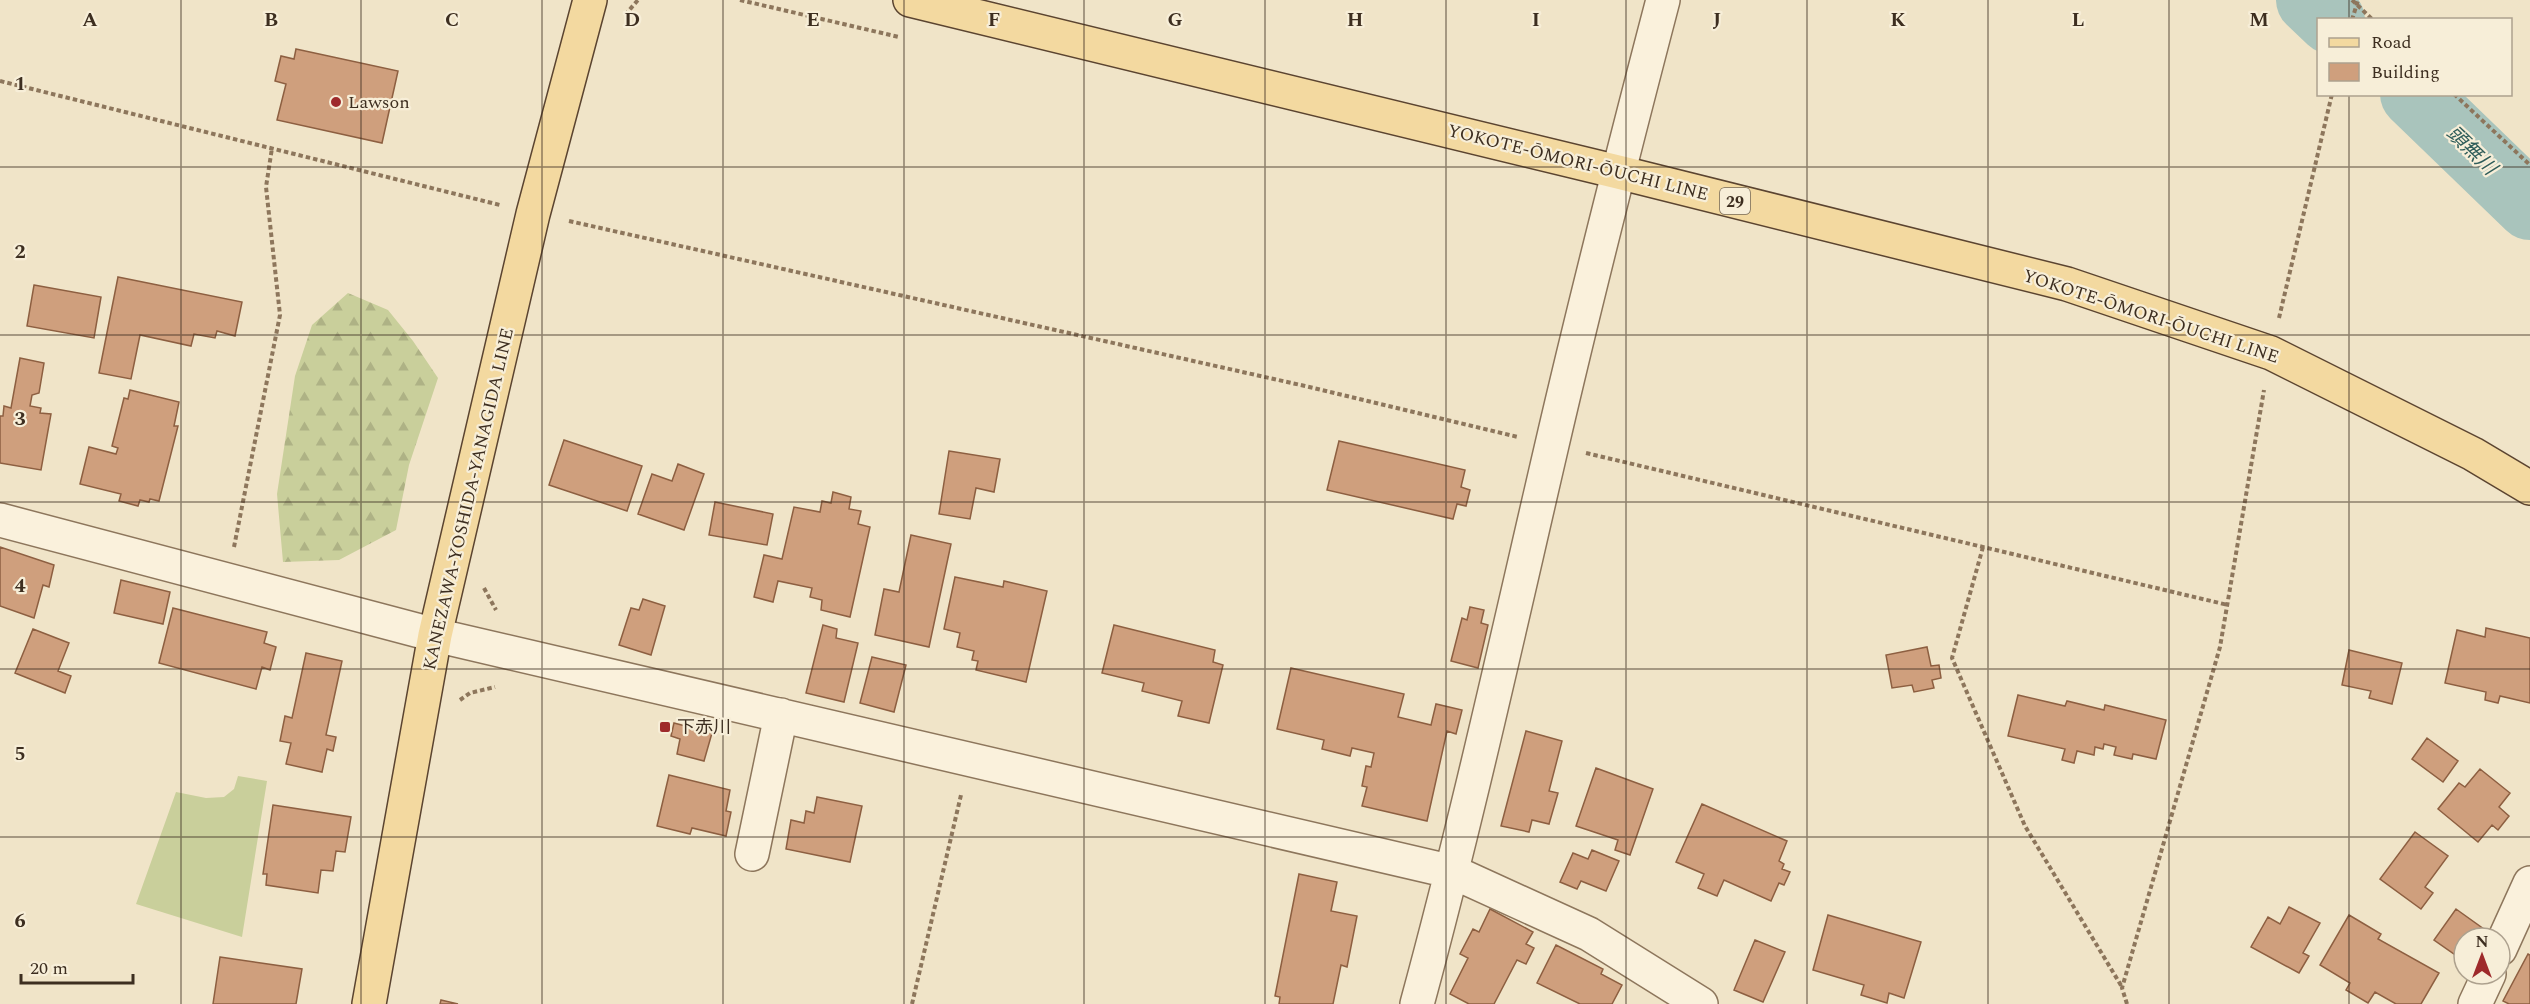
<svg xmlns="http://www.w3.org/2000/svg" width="2530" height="1004" font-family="Spectral,'Noto Sans JP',serif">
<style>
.grass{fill:#c9cf9b}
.forest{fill:url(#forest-firs)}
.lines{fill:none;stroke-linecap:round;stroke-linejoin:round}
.river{stroke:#a9c4bc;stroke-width:68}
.building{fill:#cf9f7d;stroke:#8d5f41;stroke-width:1.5}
.minor-casing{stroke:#8d765c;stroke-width:36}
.major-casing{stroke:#5b4430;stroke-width:36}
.path{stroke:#8d765c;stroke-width:4;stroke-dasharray:4.5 3;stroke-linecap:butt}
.minor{stroke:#faf1dc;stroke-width:33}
.major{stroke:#f3d9a0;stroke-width:33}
.grid{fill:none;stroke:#3d2e20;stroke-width:1.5;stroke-opacity:0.55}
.poi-dot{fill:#9e2a2b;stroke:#f7eed8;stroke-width:2}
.labels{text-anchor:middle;stroke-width:4.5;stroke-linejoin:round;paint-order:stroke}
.shield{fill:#f7eed8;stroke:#756857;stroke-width:1.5}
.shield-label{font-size:16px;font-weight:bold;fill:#3d2e20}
.poi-label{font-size:18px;fill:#3d2e20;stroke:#f7eed8;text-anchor:start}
.street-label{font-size:18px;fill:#3d2e20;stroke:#f7eed8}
.water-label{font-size:20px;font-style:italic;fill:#2f5d5a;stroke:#f7eed8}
.grid-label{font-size:20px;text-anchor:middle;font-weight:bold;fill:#3d2e20;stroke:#f7eed8;stroke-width:4.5;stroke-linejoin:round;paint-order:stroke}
</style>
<defs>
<pattern id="forest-firs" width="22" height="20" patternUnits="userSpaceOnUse" patternTransform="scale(1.5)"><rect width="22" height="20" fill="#c9cf9b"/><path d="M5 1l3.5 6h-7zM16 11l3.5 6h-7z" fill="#aeb285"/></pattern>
</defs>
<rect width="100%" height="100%" fill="#f0e4c8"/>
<path class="grass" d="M238,776L267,781L242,937L136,904L176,792L206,798L224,797L234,789Z"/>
<path class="forest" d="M348,293L388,310L413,341L438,378L409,465L396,530L339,560L283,562L277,494L295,376L312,325Z"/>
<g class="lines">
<path class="river" d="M2310,0L2331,20
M2414,94L2530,206"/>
</g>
<path class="building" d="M296,49L398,71L382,143L277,120L286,84L275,81L281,56L294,59Z
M118,277L242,302L235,336L217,331L215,338L194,334L191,346L140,335L131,379L99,373Z
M34,285L101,297L94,338L27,326Z
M20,358L44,363L39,393L32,395L30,406L41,408L40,413L51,414L41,470L0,463V416H3L4,406L11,408Z
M130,390L179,402L174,426H178L159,501L150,499L149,502L140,500L138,506L119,501L121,494L80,484L89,447L116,454L118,448L112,446L124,398L128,399Z
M564,440L642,466L627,511L549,485Z
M1339,441L1465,470L1461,487L1470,490L1466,506L1457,504L1453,519L1327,490Z
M949,451L1000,459L994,492L976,488L970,519L939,514Z
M678,464L704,474L684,530L638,514L652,474L672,481Z
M833,492L851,497L849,509L861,511L858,524L870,527L850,617L821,610L822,600L810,597L812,588L778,581L773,602L754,597L764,555L782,559L794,507L820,512L822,501L831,503Z
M715,502L773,514L767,545L709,535Z
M911,535L951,544L929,647L875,635L884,589L899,592Z
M0,547L54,565L49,587L43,585L34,618L0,606Z
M955,577L1003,587L1004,581L1047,591L1026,682L976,670L978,661L972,660L974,651L957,647L960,633L944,629Z
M121,580L170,592L163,624L114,613Z
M643,599L665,606L651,655L619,645L631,608L639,610Z
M1470,607L1484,610L1481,623L1488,625L1478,668L1451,661L1462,618L1467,620Z
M173,608L267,632L264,643L276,647L270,670L262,667L256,689L159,663Z
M823,625L837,629L836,638L858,643L844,702L806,693Z
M1114,625L1215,650L1213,662L1223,665L1209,723L1178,716L1182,701L1142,691L1144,683L1102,673Z
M2486,628L2530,638V703L2500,696L2498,703L2485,700L2486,692L2445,683L2457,630L2485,637Z
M33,629L69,643L58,671L71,676L65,693L15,673Z
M1927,647L1931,666L1939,665L1941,678L1932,680L1934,688L1914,692L1912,685L1892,688L1886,655Z
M2349,650L2402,663L2392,704L2369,698L2371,691L2342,685Z
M306,653L342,661L326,735L336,737L333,751L327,749L322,772L286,764L291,743L280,741L285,716L292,718Z
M872,657L906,665L894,712L860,703Z
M1291,668L1404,694L1398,717L1431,725L1436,704L1462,710L1456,734L1447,731L1427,821L1362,806L1367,787L1362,786L1366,766L1371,767L1374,753L1352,748L1350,756L1322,749L1324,740L1277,729Z
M2018,695L2065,706L2067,701L2104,710L2105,705L2166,720L2156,759L2133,754L2132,759L2114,755L2116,747L2104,744L2103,749L2095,747L2094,755L2077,751L2074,763L2062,760L2065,749L2008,736Z
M674,723L712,733L704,761L677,754L680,739L671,736Z
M1526,731L1562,741L1549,791L1558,793L1549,824L1532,820L1529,832L1501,826Z
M2427,738L2458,761L2443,782L2412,759Z
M1596,768L1653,789L1630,855L1615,850L1618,840L1576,826Z
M2480,769L2510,793L2499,807L2509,816L2498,830L2492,825L2478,842L2438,809L2459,783L2465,787Z
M669,775L730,790L726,811L731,812L726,836L692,828L690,834L657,826Z
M817,797L862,806L850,862L786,849L791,820L804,823L806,811L814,813Z
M1702,804L1787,841L1779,861L1784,864L1782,869L1790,872L1784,885L1779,883L1771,901L1724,880L1717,896L1698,888L1704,874L1676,862Z
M273,805L351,817L345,852L336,851L333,871L321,870L318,893L266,885L267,874H263Z
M2415,832L2448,856L2425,887L2433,893L2421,909L2380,879Z
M1592,850L1619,861L1606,891L1581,881L1577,889L1560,882L1573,853L1588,859Z
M1299,874L1337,882L1331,911L1357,916L1347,967L1341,965L1333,1004H1279L1280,997L1275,996Z
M2289,907L2320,923L2303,953L2309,956L2299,973L2251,947L2268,917L2280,924Z
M1490,909L1533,932L1526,944L1534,948L1526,964L1517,960L1494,1004H1469L1450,994L1468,958L1460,954L1473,929L1479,932Z
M2456,909L2488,932L2484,938H2464V961L2434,940Z
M1828,915L1921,942L1904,998L1889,993L1887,1003L1861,995L1864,985L1813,970Z
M2349,915L2381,934L2378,939L2439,973L2421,1004H2396L2375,992L2368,1003L2346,990L2350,983L2320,965Z
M1755,940L1785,952L1763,1002L1734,990Z
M1556,945L1603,969L1601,974L1622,985L1612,1004H1580L1537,983Z
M2528,954L2530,955V1004H2509L2503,1001Z
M220,957L302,969L296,1004H213Z
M441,1000L458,1004H440Z"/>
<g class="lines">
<g class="minor-casing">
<path id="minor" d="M0,520L435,635L1453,872L1589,934L1701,1004
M752,854L781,715
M2500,949L2530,883
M1417,1004C1467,820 1508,634 1551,449C1586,298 1624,149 1663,0
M2475,1004L2489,974"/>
</g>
<g class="major-casing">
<path id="major" d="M910,0L1618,172L2067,284L2271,353L2473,454L2530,488
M369,1004L435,635L533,214L590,0"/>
</g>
<path class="path" d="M740,0L899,37
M2352,0L2373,20
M625,15L638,0
M2352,20L2358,0
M0,81L500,205
M2454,94L2530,165
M569,221L1305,386L1518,437
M2279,318L2332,94
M1586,453L2228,605
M234,547L280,315L266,187L272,148
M1983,547L1952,658L2025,826L2122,987
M484,588L496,610
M460,700L470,693L495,687
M912,1004L961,795
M2127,1004L2122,988L2220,647L2264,390"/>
<use href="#minor" class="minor"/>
<use href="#major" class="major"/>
</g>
<path class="grid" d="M181,0V1004M361,0V1004M542,0V1004M723,0V1004M904,0V1004M1084,0V1004M1265,0V1004M1446,0V1004M1626,0V1004M1807,0V1004M1988,0V1004M2169,0V1004M2349,0V20M2349,94V1004M0,167H2530M0,335H2530M0,502H2530M0,669H2530M0,837H2530"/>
<g class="poi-dot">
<circle cx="336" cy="102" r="6"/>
<rect x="659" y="721" width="12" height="12" rx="3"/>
</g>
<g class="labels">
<rect class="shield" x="1720" y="188" width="30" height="26" rx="4.5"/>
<g class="shield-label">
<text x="1735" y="207">29</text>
</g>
<g class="poi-label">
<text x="348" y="108">Lawson</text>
<text x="677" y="733">下赤川</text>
</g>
<g class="street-label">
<text transform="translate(1578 162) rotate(14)" y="6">YOKOTE-ŌMORI-ŌUCHI LINE</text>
<text transform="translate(2151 316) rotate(18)" y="6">YOKOTE-ŌMORI-ŌUCHI LINE</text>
<text transform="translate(468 499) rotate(-77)" y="6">KANEZAWA-YOSHIDA-YANAGIDA LINE</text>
</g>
<g class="water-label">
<text transform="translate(2472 150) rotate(44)" y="7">頭無川</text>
</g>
</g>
<g class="grid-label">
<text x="90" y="26">A</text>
<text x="271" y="26">B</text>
<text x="452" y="26">C</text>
<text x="632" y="26">D</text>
<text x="813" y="26">E</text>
<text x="994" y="26">F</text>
<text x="1175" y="26">G</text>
<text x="1355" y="26">H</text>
<text x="1536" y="26">I</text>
<text x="1717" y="26">J</text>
<text x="1898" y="26">K</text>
<text x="2078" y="26">L</text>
<text x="2259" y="26">M</text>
<text x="20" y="90">1</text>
<text x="20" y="258">2</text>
<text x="20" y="425">3</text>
<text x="20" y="592">4</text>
<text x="20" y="760">5</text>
<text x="20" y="927">6</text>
</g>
<rect x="2317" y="18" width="195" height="78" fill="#f7eed8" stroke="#ada18e" stroke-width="1.5"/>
<rect x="2329" y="38" width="30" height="9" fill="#f3d9a0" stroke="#ada18e" stroke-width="1.5"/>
<text x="2371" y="48" font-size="18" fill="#3d2e20">Road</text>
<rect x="2329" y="63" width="30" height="18" fill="#cf9f7d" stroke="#ada18e" stroke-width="1.5"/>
<text x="2371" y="78" font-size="18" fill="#3d2e20">Building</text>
<g transform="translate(2482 956)"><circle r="28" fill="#f7eed8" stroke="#ada18e" stroke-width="1.5"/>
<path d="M0-4.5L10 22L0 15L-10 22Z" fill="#9e2a2b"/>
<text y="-9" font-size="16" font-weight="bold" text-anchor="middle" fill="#3d2e20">N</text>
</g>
<path d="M21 974v9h112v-9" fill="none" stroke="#3d2e20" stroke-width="3"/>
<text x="30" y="974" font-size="18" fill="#3d2e20" stroke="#f7eed8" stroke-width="4.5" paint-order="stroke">20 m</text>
</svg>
